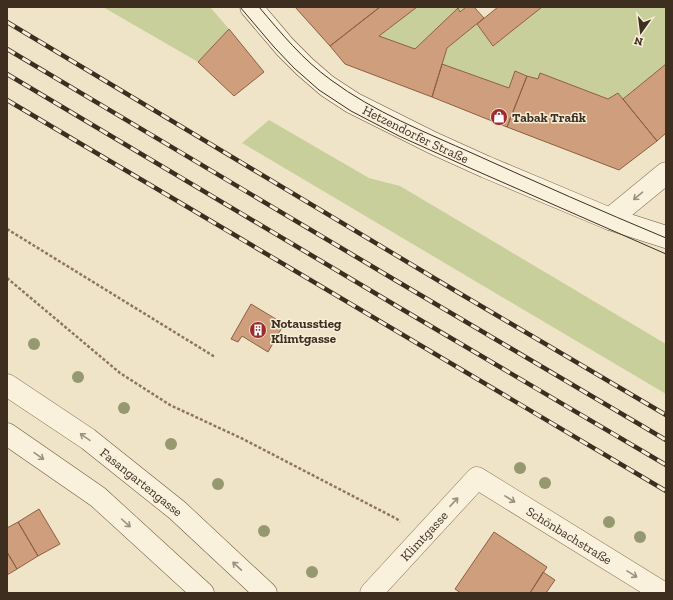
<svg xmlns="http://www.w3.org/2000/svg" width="673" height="600" font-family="'Zilla Slab',serif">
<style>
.green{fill:#c9cf9b}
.building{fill:#cf9f7d;stroke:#8d5f41}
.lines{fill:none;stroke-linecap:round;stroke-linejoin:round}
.minor-casing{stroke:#8d765c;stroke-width:23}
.secondary-casing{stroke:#6f573f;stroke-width:23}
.path{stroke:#8d765c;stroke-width:2.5;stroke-dasharray:3 2;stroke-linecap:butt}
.minor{stroke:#faf1dc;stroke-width:22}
.secondary{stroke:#faf1dc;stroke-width:22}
.tram{stroke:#3d2e20;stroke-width:1}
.rail-casing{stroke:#3d2e20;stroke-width:4.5}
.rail{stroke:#f7eed8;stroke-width:3;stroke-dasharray:9;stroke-linecap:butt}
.tree{fill:#96986f}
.oneway{stroke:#9c907e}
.labels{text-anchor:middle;stroke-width:3;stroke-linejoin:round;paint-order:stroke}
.poi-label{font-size:13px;font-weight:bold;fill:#3d2e20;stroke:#f7eed8;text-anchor:start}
.street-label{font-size:13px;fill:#3d2e20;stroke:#f7eed8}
</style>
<rect width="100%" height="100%" fill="#f0e4c8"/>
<path class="green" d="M103,7H210L229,29L198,62Z
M417,7H466L460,12L458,9L415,49L379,36Z
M542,7H666V64L623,99L618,93L608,99L540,73L538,79L515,71L509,88L442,64L447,48L477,24L493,45Z
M269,120L369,178L400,186L666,344V394L242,143Z"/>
<path class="building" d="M295,7H380L330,46Z
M380,7H417L379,36L415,49L458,8L460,12L466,7H474L484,18L447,48L432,97L345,64L330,46Z
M498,7H542L493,46L477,24Z
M229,29L264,72L234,96L198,62Z
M442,64L509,88L515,71L527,76L507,127L432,97Z
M666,64V133L657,141L623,99Z
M540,73L608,99L618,93L657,141L619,170L507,127L527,76L538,79Z
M251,304L284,324L268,352L242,336L238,342L231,339Z
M39,509L60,544L38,556L18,522Z
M18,522L38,556L17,569L7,552V528Z
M494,532L547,567L530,593H461L455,589Z
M7,552L17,569L7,575Z
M543,572L555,580L546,593H530Z"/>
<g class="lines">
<g class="minor-casing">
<g id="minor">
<path d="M610,219L666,173"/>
<path id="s1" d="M371,593L477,478L663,593"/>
</g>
</g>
<g class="secondary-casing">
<g id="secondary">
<path id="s2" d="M251,7L285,47L305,67L327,86L353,103L433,143L486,167L610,219L666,237"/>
<path id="s3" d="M7,385L88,439L177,510L266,593"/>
<path d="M7,434L98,497L203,593"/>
</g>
</g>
<path class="path" d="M7,229L215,357
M7,278L120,373L170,405L243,439L397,519L400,522"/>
<use href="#minor" class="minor"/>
<use href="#secondary" class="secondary"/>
<path class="tram" d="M240,7L274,47L294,68L319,90L351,111L399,136L470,168L666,254
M259,7C281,33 303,60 331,80C374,112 425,132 474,154C538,183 601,211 666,238"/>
<g class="rail-casing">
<path id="rail" d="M7,22L459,293L666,415
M7,49L395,280L666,440
M7,74L400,308L666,465
M7,100L666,491"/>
</g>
<use href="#rail" class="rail"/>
</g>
<g class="tree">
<circle cx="34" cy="344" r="6"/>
<circle cx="78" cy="377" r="6"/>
<circle cx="124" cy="408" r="6"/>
<circle cx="171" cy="444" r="6"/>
<circle cx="520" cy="468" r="6"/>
<circle cx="545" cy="483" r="6"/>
<circle cx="218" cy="484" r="6"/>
<circle cx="609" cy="522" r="6"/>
<circle cx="264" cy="531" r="6"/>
<circle cx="640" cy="537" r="6"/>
<circle cx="312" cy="572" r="6"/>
</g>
<defs><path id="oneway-shaft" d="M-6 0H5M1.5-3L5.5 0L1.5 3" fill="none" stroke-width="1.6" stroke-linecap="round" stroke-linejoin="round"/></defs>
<g class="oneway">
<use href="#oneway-shaft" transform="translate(638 196) rotate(140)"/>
<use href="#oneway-shaft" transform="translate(85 437) rotate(-145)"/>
<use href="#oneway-shaft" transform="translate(39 456) rotate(35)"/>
<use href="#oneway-shaft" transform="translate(510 499) rotate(32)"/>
<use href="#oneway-shaft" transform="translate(454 502) rotate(-47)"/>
<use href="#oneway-shaft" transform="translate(126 523) rotate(42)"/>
<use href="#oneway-shaft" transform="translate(237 566) rotate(-137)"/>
<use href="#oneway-shaft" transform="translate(632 574) rotate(32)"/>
</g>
<defs>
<g id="shop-disc" transform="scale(0.9)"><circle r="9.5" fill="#9e2a2b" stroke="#f7eed8"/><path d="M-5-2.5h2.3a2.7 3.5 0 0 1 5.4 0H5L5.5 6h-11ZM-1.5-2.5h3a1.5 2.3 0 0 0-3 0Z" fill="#fff"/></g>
<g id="building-disc" transform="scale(0.9)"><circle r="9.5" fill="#9e2a2b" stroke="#f7eed8"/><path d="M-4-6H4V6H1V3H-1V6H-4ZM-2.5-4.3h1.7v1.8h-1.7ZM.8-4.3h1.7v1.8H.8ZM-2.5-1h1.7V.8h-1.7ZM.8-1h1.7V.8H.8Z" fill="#fff"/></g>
</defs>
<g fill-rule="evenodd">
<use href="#shop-disc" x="499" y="117"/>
<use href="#building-disc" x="258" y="330"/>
</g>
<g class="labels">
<g class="poi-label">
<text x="512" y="122">Tabak Trafik</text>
<text x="271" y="328">Notausstieg<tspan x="271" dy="15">Klimtgasse</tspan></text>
</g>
<g class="street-label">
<text dy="5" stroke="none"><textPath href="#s2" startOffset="211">Hetzendorfer Straße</textPath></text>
<text dy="5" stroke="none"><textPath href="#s3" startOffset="166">Fasangartengasse</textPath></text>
<text dy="5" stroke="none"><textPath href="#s1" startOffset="78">Klimtgasse</textPath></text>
<text dy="5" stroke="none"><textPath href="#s1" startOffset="265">Schönbachstraße</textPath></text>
</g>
</g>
<rect width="673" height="600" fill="none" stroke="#3d2e20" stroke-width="16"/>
<g transform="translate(641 32) rotate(194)" stroke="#f7eed8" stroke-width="3" paint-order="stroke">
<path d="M0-3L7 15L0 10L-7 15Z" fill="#3d2e20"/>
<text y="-6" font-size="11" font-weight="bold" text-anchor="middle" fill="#3d2e20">N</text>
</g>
</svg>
